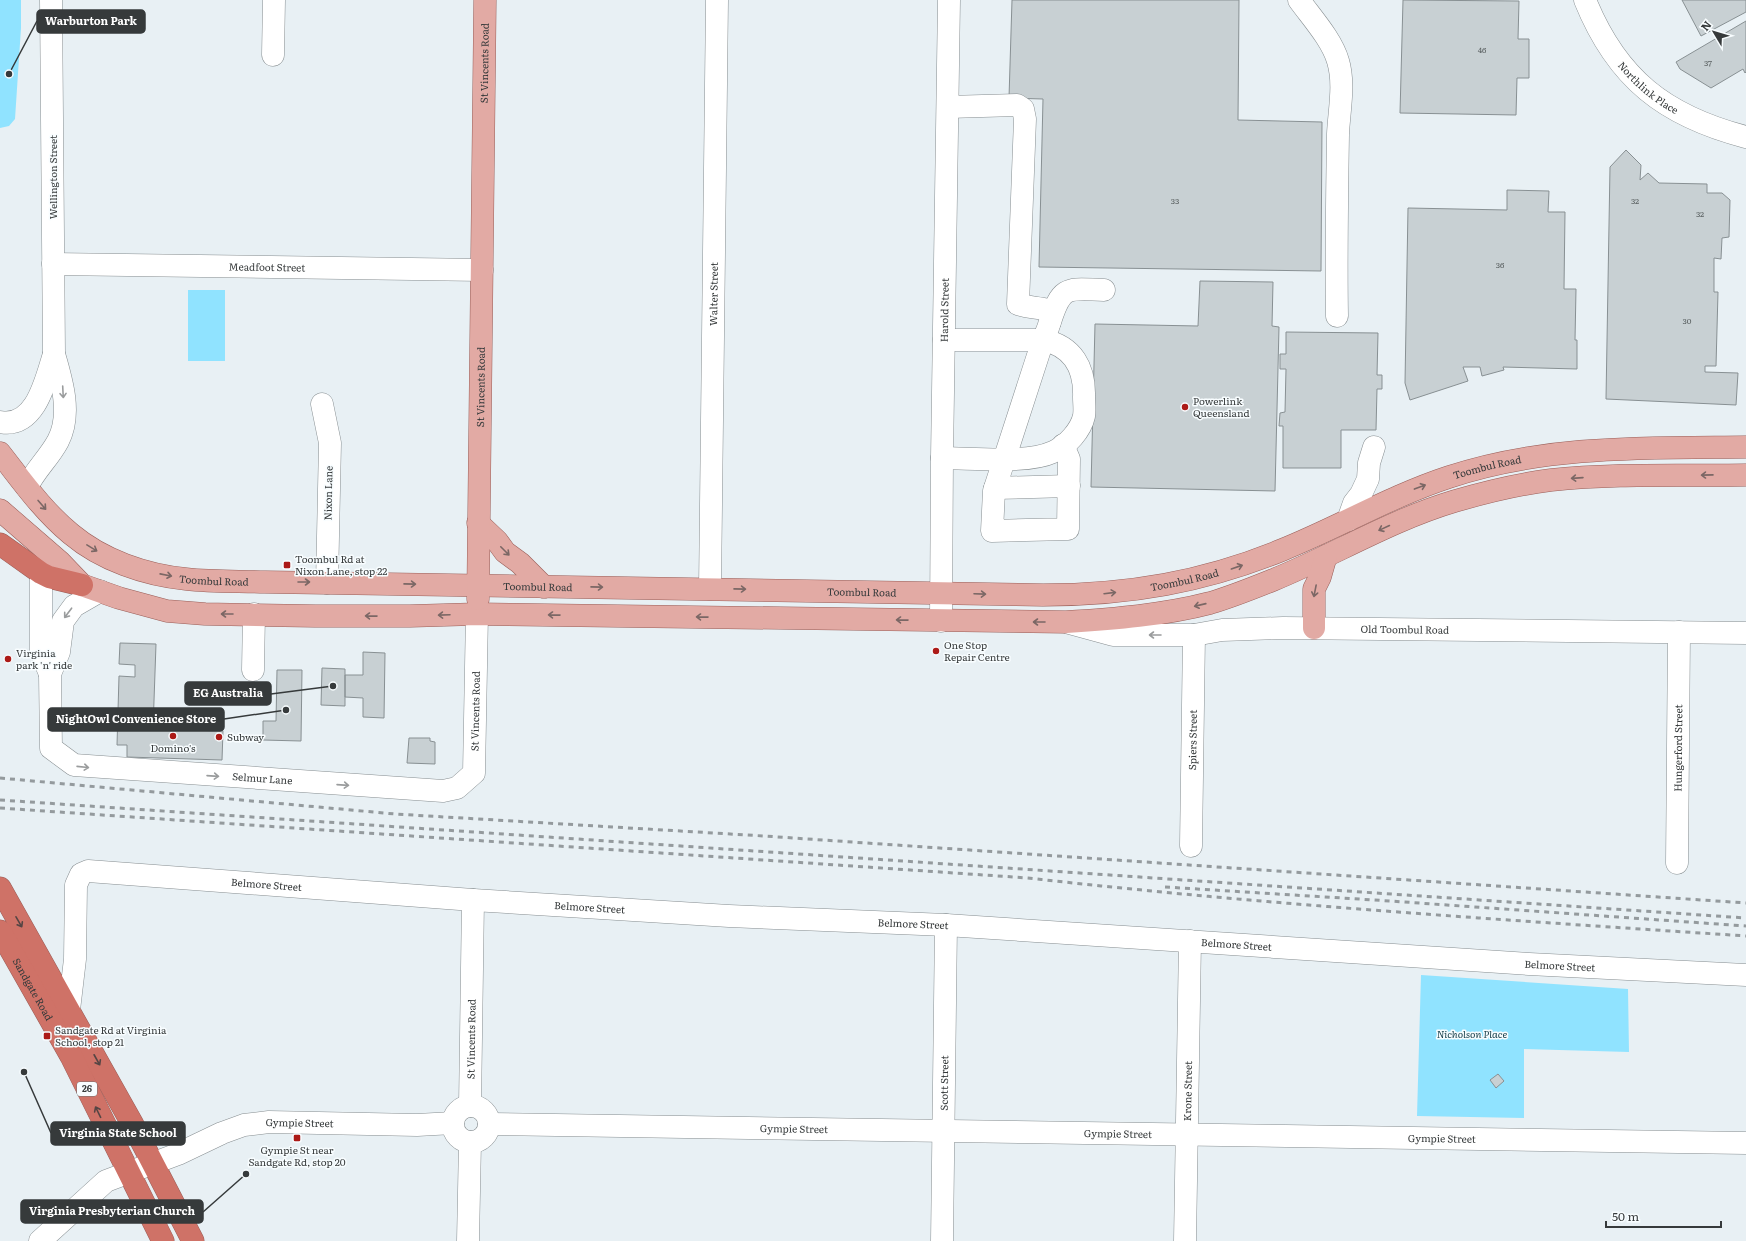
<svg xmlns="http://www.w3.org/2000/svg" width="1746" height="1241" font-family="Literata,serif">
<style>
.green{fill:#90e3ff}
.building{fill:#c8d0d3;stroke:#889093}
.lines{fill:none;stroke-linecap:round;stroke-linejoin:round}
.minor-casing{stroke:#878e91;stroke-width:23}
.major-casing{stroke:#995e58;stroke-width:23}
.highway-casing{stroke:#995e58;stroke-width:23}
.minor{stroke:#fff;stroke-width:22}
.major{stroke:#e2aaa4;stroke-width:22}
.highway{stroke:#cf7267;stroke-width:22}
.rail{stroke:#949a9d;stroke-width:3;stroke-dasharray:5 5;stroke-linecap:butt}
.oneway{stroke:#9a9c9d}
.oneway2{stroke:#7b6765}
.oneway3{stroke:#554544}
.poi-dot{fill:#ac1a17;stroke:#f8fdff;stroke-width:1.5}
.labels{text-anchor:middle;stroke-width:3;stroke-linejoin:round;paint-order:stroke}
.number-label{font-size:8px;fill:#5a6061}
.shield{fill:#f8fdff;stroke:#707476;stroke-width:1}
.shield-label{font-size:9px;font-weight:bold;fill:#363a3b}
.street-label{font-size:10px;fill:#363a3b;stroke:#f8fdff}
.poi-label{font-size:10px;fill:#363a3b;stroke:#f8fdff;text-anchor:start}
.park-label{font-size:10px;font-style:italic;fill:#17404c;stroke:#f8fdff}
.leader{fill:none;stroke:#363a3b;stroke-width:1.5}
.callout-dot{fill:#363a3b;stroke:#f8fdff;stroke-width:1.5}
.callout{fill:#363a3b;stroke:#363a3b;stroke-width:1.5}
.callout-label{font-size:11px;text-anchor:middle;font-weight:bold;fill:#fff}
</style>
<rect width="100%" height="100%" fill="#e8f0f4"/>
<path class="green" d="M0,0H21V28L15,119L9,126L0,128Z
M188,290H225V361H188Z
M1421,975L1628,989L1629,1052L1524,1049V1118L1417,1116Z"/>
<path class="building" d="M1012,0H1239L1238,120L1322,122L1321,271L1039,267L1043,99L1009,98Z
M1403,0L1519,1L1518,39H1529V78H1517L1516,115L1400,113Z
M1682,0H1746V12L1701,36Z
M1746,21V72L1745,73L1743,69L1711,88L1680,69L1676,62Z
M1626,150L1641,165L1640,180L1648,173L1659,183L1707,184V193H1722L1730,200L1729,237L1722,238L1721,259L1714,258V292H1718L1716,366H1705V372L1738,373L1736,405L1606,399L1610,167Z
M1507,190L1549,191L1548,212H1565L1564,289H1576L1575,340H1577V369L1503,367L1504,370L1482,376L1480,367H1463L1468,381L1410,400L1405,383L1408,208L1507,210Z
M1200,281L1273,282L1272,326L1279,327L1275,491L1091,487L1095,324L1198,326Z
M1286,332L1378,333L1377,375H1382V389H1377L1376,430H1341V468H1283V426H1279L1280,413L1285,412L1286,369H1280V354H1286Z
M120,643L156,644L153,729L223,731L222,760L127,757V745H117L119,676L135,677V665L119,664Z
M363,652L385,653L384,718L363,717V698L345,697V675H363Z
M322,668L345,669V706L321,705Z
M277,670H302L301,741L263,740V721H276Z
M409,738H430V741L435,742V764L407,763Z
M1498,1074L1504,1081L1496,1088L1490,1080Z"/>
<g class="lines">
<g class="minor-casing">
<g id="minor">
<path d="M1299,0C1312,18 1332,40 1338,61C1345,84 1339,111 1338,134C1337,195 1336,255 1337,316"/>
<path id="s1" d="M1585,0C1617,79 1665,116 1746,137"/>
<path d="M273,55L274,0"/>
<path d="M948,107L1017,105L1023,109L1025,119L1018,304C1028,308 1038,307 1048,310C1053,321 1047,330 1043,340L994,491L992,531L1068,529L1069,459L1063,445"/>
<path id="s2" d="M53,264L482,270"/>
<path d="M1050,322C1062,284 1068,289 1104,290"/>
<path d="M322,404L330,443L327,583"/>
<path d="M0,422C36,429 46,379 54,354"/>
<path d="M942,458C972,458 1027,464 1053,452C1067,446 1081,430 1084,416C1085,410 1084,403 1084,397C1085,368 1073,346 1043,340H944"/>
<path d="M27,487C35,470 49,458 58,441C72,415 62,381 54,354L51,0"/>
<path d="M995,488L1069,486"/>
<path d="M1348,520L1354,503L1361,494L1368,479L1369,463L1374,447"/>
<path d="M41,573V652L50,674"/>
<path id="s3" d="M710,589L717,0"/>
<path id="s4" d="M100,591L74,606L63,621L59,652L50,674L51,748L74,765L443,791L457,788L474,773L477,614"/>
<path id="s5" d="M941,621L942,458L949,0"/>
<path id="s6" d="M1069,623L1113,635H1194L1222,630L1283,628L1746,633"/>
<path d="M253,670L254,614"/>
<path id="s7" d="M1191,846L1194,635"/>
<path id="s8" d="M1677,863L1679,632"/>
<path id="s9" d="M69,1010L75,959L76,885L81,874L88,871L473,900L729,916L946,925L1529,964L1746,975"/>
<path id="s10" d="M470,1106L473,900"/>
<circle cx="471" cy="1124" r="18"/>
<path id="s11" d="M489,1124L1746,1143"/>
<path id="s12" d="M40,1241L106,1181L178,1154L222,1133L244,1125L269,1122L417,1125L453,1123"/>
<path d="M468,1241L470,1142"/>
<path id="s13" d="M942,1241L946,925"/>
<path id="s14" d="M1185,1241L1190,941"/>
</g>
</g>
<g class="major-casing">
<g id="major">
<path id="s15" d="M0,453C22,481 43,511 71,534C102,560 145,575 186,579C212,582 239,581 265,582L1043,595C1128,595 1204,582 1282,550C1339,527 1391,496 1449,477C1545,445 1646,448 1746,447"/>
<path d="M0,510L60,562L82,585L119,598L167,611L205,614L315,616H410L477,614L1066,622C1114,619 1164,615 1210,603C1231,597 1253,588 1273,580C1334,555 1391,520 1455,501C1486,492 1519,484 1551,480C1614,473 1682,476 1746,475"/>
<path d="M478,523L497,541L505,552L520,563L544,587"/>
<path id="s16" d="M478,599L485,0"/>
<path d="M1314,628V589L1320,577L1326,556"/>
</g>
</g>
<g class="highway-casing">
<g id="highway">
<path d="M0,544L41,573L49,577L82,585"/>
<path d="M0,888L133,1125L193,1241"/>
<path id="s17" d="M0,931L71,1056L163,1241"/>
</g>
</g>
<use href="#minor" class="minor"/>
<use href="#major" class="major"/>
<use href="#highway" class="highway"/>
<path class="rail" d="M0,778L395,814L764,836L1746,903
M0,800L1746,918
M0,808L1028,878C1266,905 1506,920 1746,936
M1165,887L1390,901L1746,926"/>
</g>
<defs><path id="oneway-shaft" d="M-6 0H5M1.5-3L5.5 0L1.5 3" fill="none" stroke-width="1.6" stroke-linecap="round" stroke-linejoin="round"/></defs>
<g class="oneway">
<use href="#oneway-shaft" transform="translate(63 392) rotate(87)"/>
<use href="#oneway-shaft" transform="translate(68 613) rotate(127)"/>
<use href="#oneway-shaft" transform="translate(1155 635) rotate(-180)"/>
<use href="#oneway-shaft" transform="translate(83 767) rotate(6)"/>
<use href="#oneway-shaft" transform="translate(213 776) rotate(4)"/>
<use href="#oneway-shaft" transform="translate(343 785) rotate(4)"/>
</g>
<g class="oneway2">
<use href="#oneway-shaft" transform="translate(1707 475) rotate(179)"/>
<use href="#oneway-shaft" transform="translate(1577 478) rotate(176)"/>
<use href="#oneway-shaft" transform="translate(1420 487) rotate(-20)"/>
<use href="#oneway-shaft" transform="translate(42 505) rotate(49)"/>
<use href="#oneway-shaft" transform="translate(1384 528) rotate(155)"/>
<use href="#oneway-shaft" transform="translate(92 548) rotate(31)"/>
<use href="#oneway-shaft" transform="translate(505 551) rotate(45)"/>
<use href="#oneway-shaft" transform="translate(1237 567) rotate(-19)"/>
<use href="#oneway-shaft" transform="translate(166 575) rotate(11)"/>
<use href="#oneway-shaft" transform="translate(304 582)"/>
<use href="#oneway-shaft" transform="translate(410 584) rotate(1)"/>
<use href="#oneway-shaft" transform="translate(597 587) rotate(1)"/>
<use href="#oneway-shaft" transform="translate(740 589) rotate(1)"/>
<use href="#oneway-shaft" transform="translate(1315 591) rotate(101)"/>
<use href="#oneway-shaft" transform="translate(1110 593) rotate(-7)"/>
<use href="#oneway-shaft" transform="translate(980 594) rotate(2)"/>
<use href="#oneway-shaft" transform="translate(1200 605) rotate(167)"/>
<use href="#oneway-shaft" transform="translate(227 614) rotate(-180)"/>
<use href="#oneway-shaft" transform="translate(444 615) rotate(178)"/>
<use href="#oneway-shaft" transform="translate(554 615) rotate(-179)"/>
<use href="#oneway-shaft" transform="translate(371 616) rotate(-179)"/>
<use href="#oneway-shaft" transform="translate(702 617) rotate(-179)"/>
<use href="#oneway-shaft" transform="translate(902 620) rotate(-179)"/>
<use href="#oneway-shaft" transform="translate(1039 622) rotate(180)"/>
</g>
<g class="oneway3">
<use href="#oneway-shaft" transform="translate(19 922) rotate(60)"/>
<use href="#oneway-shaft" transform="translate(97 1060) rotate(61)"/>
<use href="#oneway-shaft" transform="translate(98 1112) rotate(-116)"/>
</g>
<g class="poi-dot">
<circle cx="1185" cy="407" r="4"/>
<rect x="283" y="561" width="8" height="8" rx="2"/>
<circle cx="936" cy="651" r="4"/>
<circle cx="8" cy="659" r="4"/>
<circle cx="173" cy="736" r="4"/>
<circle cx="219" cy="737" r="4"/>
<rect x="43" y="1032" width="8" height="8" rx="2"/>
<rect x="293" y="1134" width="8" height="8" rx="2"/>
</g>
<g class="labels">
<g class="number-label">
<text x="1482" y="53">46</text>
<text x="1708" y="66">37</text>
<text x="1175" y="204">33</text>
<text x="1635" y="204">32</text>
<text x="1700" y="217">32</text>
<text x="1500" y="268">36</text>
<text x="1687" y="324">30</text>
</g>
<rect class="shield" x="77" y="1082" width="20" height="14" rx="3"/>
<g class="shield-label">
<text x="87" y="1092">26</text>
</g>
<g class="street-label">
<text dy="4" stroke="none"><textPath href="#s16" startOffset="536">St Vincents Road</textPath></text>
<text dy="4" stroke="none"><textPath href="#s1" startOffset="110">Northlink Place</textPath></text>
<text transform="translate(53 177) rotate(-90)" y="4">Wellington Street</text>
<text dy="4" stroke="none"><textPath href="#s2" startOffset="214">Meadfoot Street</textPath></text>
<text dy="4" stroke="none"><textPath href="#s3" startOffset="295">Walter Street</textPath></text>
<text dy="4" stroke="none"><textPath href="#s5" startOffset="311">Harold Street</textPath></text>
<text dy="4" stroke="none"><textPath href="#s16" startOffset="212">St Vincents Road</textPath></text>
<text dy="4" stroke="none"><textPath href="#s15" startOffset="1557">Toombul Road</textPath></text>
<text transform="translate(328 493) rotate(-89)" y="4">Nixon Lane</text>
<text dy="4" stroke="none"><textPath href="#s15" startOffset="261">Toombul Road</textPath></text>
<text dy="4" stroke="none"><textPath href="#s15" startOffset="1233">Toombul Road</textPath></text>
<text dy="4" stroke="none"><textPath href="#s15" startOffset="585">Toombul Road</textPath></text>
<text dy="4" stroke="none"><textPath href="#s15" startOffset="909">Toombul Road</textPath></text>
<text dy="4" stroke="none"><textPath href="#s6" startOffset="338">Old Toombul Road</textPath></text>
<text dy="4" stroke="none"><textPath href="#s4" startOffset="675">St Vincents Road</textPath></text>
<text dy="4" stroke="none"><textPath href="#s7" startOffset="106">Spiers Street</textPath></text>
<text dy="4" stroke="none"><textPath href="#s8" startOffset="115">Hungerford Street</textPath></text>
<text dy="4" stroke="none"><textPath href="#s4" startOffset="395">Selmur Lane</textPath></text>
<text dy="4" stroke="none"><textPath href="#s9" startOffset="324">Belmore Street</textPath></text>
<text dy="4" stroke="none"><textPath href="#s9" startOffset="648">Belmore Street</textPath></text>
<text dy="4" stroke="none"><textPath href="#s9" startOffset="972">Belmore Street</textPath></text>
<text dy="4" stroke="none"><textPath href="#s9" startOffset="1296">Belmore Street</textPath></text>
<text dy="4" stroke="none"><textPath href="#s9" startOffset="1620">Belmore Street</textPath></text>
<text dy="4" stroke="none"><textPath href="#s17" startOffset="67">Sandgate Road</textPath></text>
<text dy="4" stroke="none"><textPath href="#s10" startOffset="67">St Vincents Road</textPath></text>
<text dy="4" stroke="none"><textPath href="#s13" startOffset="158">Scott Street</textPath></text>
<text dy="4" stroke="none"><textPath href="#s14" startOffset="150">Krone Street</textPath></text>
<text dy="4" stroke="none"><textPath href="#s12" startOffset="294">Gympie Street</textPath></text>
<text dy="4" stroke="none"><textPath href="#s11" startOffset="305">Gympie Street</textPath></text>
<text dy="4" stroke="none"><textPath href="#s11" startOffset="629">Gympie Street</textPath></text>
<text dy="4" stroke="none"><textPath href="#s11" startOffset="953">Gympie Street</textPath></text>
</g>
<g class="poi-label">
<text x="1193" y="405">Powerlink<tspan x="1193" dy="12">Queensland</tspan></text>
<text x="295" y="563">Toombul Rd at<tspan x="295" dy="12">Nixon Lane, stop 22</tspan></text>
<text x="944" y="649">One Stop<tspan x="944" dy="12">Repair Centre</tspan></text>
<text x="16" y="657">Virginia<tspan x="16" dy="12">park 'n' ride</tspan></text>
<text x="227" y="741">Subway</text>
<text x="173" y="752" text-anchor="middle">Domino's</text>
<text x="55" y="1034">Sandgate Rd at Virginia<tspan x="55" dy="12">School, stop 21</tspan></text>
<text x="297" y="1154" text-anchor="middle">Gympie St near<tspan x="297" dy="12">Sandgate Rd, stop 20</tspan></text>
</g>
<g class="park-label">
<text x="1472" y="1038">Nicholson Place</text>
</g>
</g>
<path class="leader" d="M9 74L37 21M333 686L271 694M286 710L224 719M24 1072L51 1133M246 1174L203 1212"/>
<g class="callout-dot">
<circle cx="9" cy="74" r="4"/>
<circle cx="333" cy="686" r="4"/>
<circle cx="286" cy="710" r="4"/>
<circle cx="24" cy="1072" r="4"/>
<circle cx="246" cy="1174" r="4"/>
</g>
<g class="callout">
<rect x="37" y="10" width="108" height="23" rx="4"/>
<rect x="185" y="682" width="86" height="23" rx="4"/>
<rect x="48" y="708" width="176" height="23" rx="4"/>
<rect x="51" y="1122" width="134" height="23" rx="4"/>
<rect x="21" y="1200" width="182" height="23" rx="4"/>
</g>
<g class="callout-label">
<text x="91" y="25">Warburton Park</text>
<text x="228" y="697">EG Australia</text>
<text x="136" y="723">NightOwl Convenience Store</text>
<text x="118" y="1137">Virginia State School</text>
<text x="112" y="1215">Virginia Presbyterian Church</text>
</g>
<g transform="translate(1714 32) rotate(308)" stroke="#f8fdff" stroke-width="3" paint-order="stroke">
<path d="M0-3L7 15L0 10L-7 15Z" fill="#363a3b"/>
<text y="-6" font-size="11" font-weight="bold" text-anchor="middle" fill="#363a3b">N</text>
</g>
<path d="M1606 1221v6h115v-6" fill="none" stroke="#363a3b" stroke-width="2"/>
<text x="1612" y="1221" font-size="12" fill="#363a3b" stroke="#f8fdff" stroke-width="3" paint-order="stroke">50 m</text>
</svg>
